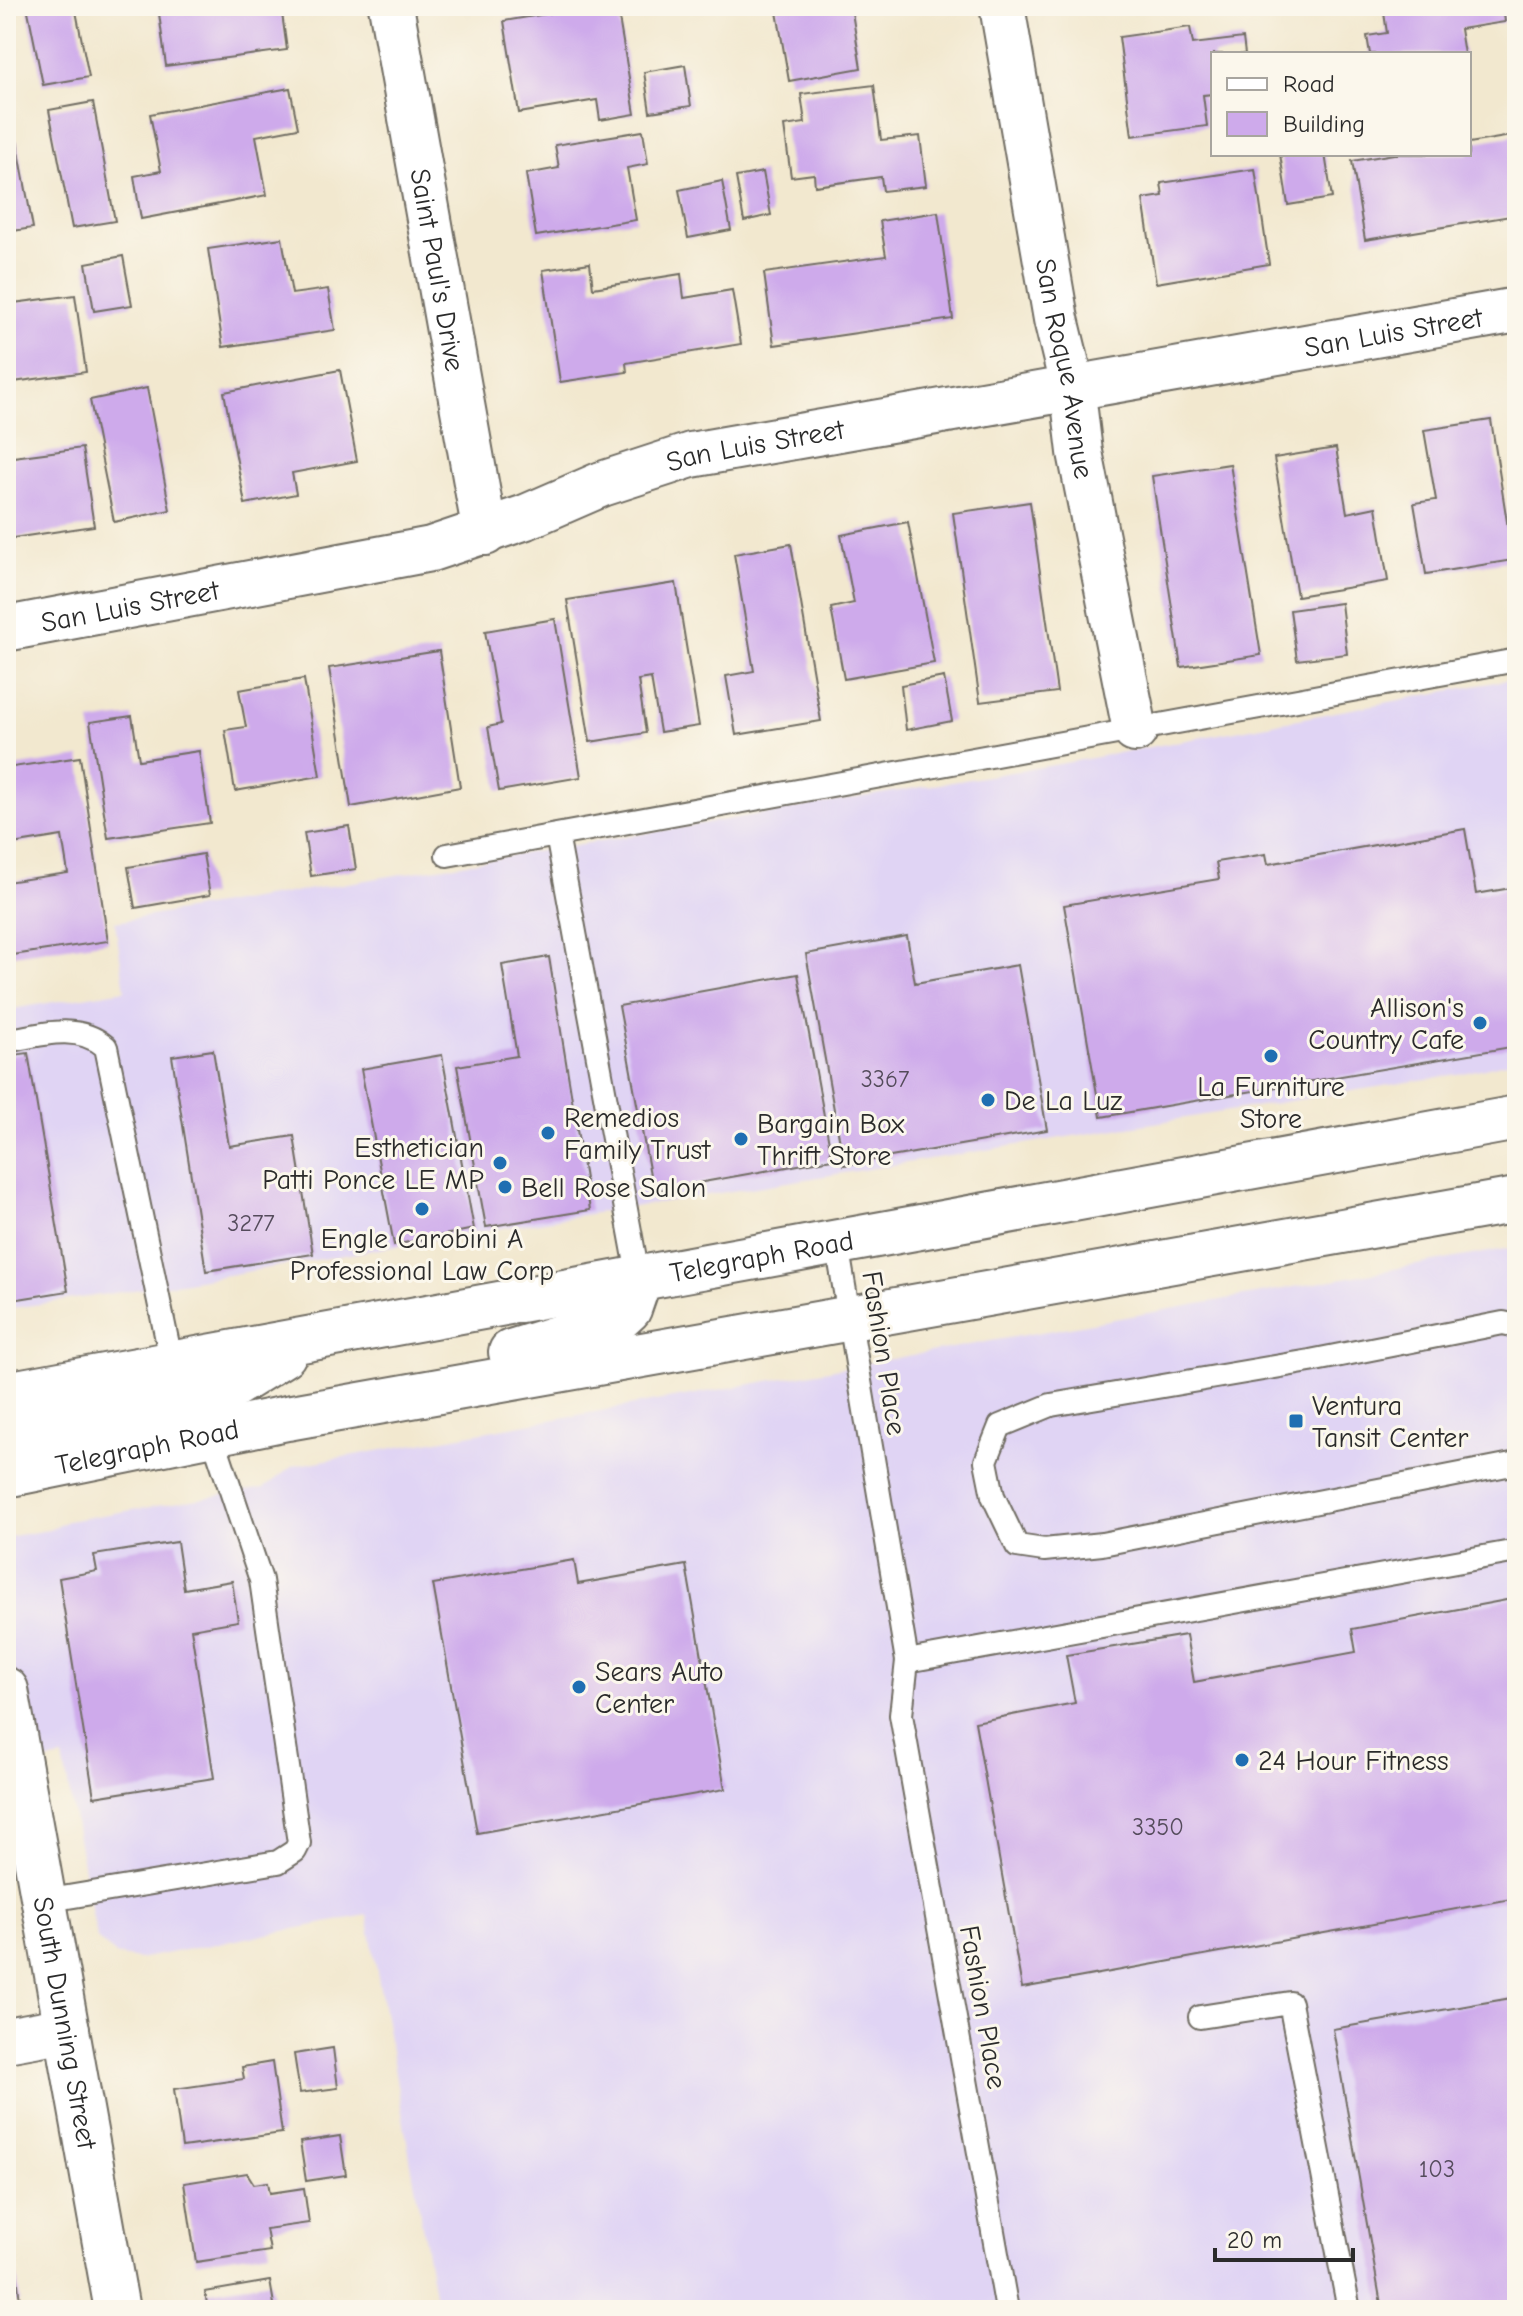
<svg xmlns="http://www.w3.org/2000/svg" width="1523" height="2316" font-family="'Comic Neue',sans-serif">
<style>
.built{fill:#e0d4f4}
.building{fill:#ceaaeb}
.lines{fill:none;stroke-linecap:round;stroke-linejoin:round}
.lane-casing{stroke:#716d64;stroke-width:26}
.street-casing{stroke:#716d64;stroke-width:48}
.secondary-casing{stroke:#716d64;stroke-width:48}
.lane{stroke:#fff;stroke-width:22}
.street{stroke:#fff;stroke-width:44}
.secondary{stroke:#fff;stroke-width:44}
.poi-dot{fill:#1f6fb2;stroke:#fbf7ec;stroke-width:3}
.labels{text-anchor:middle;stroke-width:6;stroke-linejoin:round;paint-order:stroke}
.number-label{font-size:24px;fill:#544b5b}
.street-label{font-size:28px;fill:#2b2b2b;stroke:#fbf7ec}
.poi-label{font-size:28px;fill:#2b2b2b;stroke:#fbf7ec;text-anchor:start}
</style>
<rect width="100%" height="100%" fill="#fbf7ec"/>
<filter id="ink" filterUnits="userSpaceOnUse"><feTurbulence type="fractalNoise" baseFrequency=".0125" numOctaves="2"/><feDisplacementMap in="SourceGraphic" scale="16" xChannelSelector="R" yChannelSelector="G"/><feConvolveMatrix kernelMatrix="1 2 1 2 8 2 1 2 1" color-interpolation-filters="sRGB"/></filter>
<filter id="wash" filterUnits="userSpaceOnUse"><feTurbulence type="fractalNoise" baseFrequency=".006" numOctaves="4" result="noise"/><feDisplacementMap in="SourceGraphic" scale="32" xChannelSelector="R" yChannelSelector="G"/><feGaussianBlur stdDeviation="1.8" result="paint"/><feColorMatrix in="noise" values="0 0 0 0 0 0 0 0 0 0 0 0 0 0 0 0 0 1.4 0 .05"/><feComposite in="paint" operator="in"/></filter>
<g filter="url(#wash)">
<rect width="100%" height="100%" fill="#f2e8cf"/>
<path class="built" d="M1517,678V1060L1464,1073L496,1229L181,1283L6,1309V1010L125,990L115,922L1054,765Z
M1517,1247V2310H437L367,1915L138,1959L116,1955L97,1939L63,1758L6,1768V1537L49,1530L67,1521L264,1488L293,1466Z"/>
<g id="blocks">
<path class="building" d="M27,6H75L89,77L43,85Z
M158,6H225L226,12L281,6L287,50L166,66Z
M594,6H617L635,114L600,120L597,100L519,113L504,21Z
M776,6H851L861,68L789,81Z
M1383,6H1503L1505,22L1460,29L1464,54H1370L1367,36L1387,33Z
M1190,27L1193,44L1243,38L1245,54H1213V94L1203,95L1207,126L1132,136L1119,37Z
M685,65L691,106L650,112L644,72Z
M874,85L881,140L920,136L926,186L883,191L881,177L815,186L814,174L791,177L784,126L805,123L801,94Z
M290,88L298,128L256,136L267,195L141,219L134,176L161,171L150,114Z
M93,102L115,221L72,228L49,110Z
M643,131L648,164L627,168L636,220L536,236L526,174L559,168L555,145Z
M1517,135V215L1365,240L1352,161L1394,154H1469V143Z
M17,141L33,228L6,232V143Z
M1280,154H1325L1332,198L1288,205Z
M1255,169L1269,264L1156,283L1143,199L1163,196L1161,183Z
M763,172L771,215L744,221L736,177Z
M722,181L731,230L688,238L679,190Z
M938,212L953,319L774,345L764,273L886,256L880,221Z
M282,238L292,294L328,289L335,330L223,347L208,249Z
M123,256L132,305L94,311L86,263Z
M590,263L593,288L681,274L684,298L732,290L741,344L626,363L627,372L560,382L543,270Z
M75,295L86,372L6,383V304Z
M340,370L357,461L292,473L296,494L245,504L224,392Z
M147,388L170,510L114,522L90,400Z
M1491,420L1513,560L1426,574L1414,503L1436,500L1424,430Z
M82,448L94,526L6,539V458Z
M1336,448L1347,513L1376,507L1388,581L1297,596L1274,458Z
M1230,464L1261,655L1181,667L1152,476Z
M1030,502L1057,692L980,702L953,513Z
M908,522L934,663L844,679L831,608L854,603L841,535Z
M791,544L821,721L736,735L726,676L754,671L734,554Z
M676,583L699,726L660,732L651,678L638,680L646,733L590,742L567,600Z
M1341,603L1347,654L1297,660L1290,610Z
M555,619L581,777L499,791L488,727L501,724L485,631Z
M439,651L460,787L351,807L329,668Z
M944,677L952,721L906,730L901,685Z
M304,679L320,776L235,791L225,730L246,727L239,690Z
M132,716L139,760L199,751L210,823L108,838L90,722Z
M80,757L108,941L6,956V882L68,873L62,836L6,845V768Z
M349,826L356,869L311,876L304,833Z
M1465,829L1476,894L1517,887V1046L1101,1117L1064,905L1219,879L1216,862L1266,854L1268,864Z
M203,854L210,895L135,908L128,867Z
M907,936L915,983L1018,965L1047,1130L844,1165L806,954Z
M549,957L590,1210L486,1227L457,1066L517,1056L502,965Z
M798,974L832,1159L653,1191L619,1006Z
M213,1050L229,1146L294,1136L313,1254L206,1271L172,1056Z
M28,1053L68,1291L6,1301V1056Z
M442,1055L474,1229L394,1245L361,1069Z
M177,1542L184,1589L232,1581L238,1621L191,1629L214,1778L94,1797L59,1578L97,1571L94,1555Z
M574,1560L578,1584L686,1565L725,1789L477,1833L433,1584Z
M1517,1598V1898L1022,1988L975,1722L1075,1703L1066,1655L1186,1635L1194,1682L1356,1652L1352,1629Z
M1517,1997V2310H1382L1333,2029Z
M333,2048L338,2088L300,2093L294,2054Z
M272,2062L282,2133L182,2147L174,2089L244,2079L242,2067Z
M340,2136L346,2175L306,2181L300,2142Z
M247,2173L254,2184L268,2182L270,2193L304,2188L309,2223L266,2229L270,2251L196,2262L184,2183Z
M17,2275L20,2302L6,2304V2277Z
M270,2281L275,2310H208L205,2292Z"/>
</g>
</g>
<g filter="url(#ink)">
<use href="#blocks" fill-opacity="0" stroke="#716d64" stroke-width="2"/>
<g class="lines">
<g class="lane-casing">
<path id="lane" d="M557,835L639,1280
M447,855L1517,660
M6,1041C39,1035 78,1022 106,1047L172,1364
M837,1244L907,1661L901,1715L1007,2310
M1517,1326L1503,1323L1310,1361L1051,1405L1000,1426L986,1461L993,1496L1017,1546L1044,1550L1102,1544L1517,1463
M907,1661L1517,1551
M44,1901L278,1862L295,1851L299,1843L261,1580L212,1434
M1200,2017L1290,2003L1349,2310"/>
</g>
<g class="street-casing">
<g id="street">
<path id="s1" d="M391,6L485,533"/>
<path id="s2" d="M1002,6L1056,319L1072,385L1080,452L1135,730"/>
<path id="s3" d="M6,629L431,549L526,517L602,484L691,455L1517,310"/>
<path id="s4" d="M6,1690L117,2310"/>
<path d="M6,2040L67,2029"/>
</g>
</g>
<g class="secondary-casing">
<g id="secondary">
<path d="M511,1352L618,1319L629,1309L639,1280"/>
<path id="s5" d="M6,1394L1517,1118"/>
<path d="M6,1434L224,1391L284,1354"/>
<path id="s6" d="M6,1475L287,1418L1517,1200"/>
</g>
</g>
<use href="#lane" class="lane"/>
<use href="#street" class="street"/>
<use href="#secondary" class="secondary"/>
</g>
</g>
<g class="poi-dot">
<circle cx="1480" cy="1023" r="8"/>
<circle cx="1271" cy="1056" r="8"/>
<circle cx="988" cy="1100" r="8"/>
<circle cx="548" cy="1133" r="8"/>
<circle cx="741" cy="1139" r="8"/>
<circle cx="500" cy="1163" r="8"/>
<circle cx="505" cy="1187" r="8"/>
<circle cx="422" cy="1209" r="8"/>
<rect x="1288" y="1413" width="16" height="16" rx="4"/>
<circle cx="579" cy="1687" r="8"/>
<circle cx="1242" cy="1760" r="8"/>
</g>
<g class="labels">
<g class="number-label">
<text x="885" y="1087">3367</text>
<text x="251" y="1231">3277</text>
<text x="1158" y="1835">3350</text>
<text x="1437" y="2177">103</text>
</g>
<g class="street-label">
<text dy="10" stroke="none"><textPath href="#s1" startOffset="268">Saint Paul's Drive</textPath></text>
<text dy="10" stroke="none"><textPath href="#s3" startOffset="1422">San Luis Street</textPath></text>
<text dy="10" stroke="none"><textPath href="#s2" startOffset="368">San Roque Avenue</textPath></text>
<text dy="10" stroke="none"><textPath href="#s3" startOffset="774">San Luis Street</textPath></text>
<text dy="10" stroke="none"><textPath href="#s3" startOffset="126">San Luis Street</textPath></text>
<text dy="10" stroke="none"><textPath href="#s5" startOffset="768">Telegraph Road</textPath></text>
<text transform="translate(885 1353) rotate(81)" y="10">Fashion Place</text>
<text dy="10" stroke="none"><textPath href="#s6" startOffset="144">Telegraph Road</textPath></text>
<text transform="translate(984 2007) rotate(80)" y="10">Fashion Place</text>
<text dy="10" stroke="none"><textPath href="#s4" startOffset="338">South Dunning Street</textPath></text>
</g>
<g class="poi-label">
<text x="1464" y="1017" text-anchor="end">Allison's<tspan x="1464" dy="32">Country Cafe</tspan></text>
<text x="1271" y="1096" text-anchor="middle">La Furniture<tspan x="1271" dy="32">Store</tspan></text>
<text x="1004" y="1110">De La Luz</text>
<text x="564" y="1127">Remedios<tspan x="564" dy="32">Family Trust</tspan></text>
<text x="757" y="1133">Bargain Box<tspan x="757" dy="32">Thrift Store</tspan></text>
<text x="484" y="1157" text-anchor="end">Esthetician<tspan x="484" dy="32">Patti Ponce LE MP</tspan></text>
<text x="521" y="1197">Bell Rose Salon</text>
<text x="422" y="1248" text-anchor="middle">Engle Carobini A<tspan x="422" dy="32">Professional Law Corp</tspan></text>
<text x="1312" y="1415">Ventura<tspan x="1312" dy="32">Tansit Center</tspan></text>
<text x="595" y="1681">Sears Auto<tspan x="595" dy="32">Center</tspan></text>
<text x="1258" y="1770">24 Hour Fitness</text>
</g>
</g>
<rect width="1523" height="2316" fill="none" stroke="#fbf7ec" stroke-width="32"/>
<rect x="1211" y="52" width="260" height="104" fill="#fbf7ec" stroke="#a8a59f" stroke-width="2"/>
<rect x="1227" y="78" width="40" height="12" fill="#ffffff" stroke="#a8a59f" stroke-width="2"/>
<text x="1283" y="92" font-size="24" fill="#2b2b2b">Road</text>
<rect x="1227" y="112" width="40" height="24" fill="#ceaaeb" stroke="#a8a59f" stroke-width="2"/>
<text x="1283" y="132" font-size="24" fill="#2b2b2b">Building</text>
<path d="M1215 2248v12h138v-12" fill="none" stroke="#2b2b2b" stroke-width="4"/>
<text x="1227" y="2248" font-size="24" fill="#2b2b2b" stroke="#fbf7ec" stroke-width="6" paint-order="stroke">20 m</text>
</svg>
